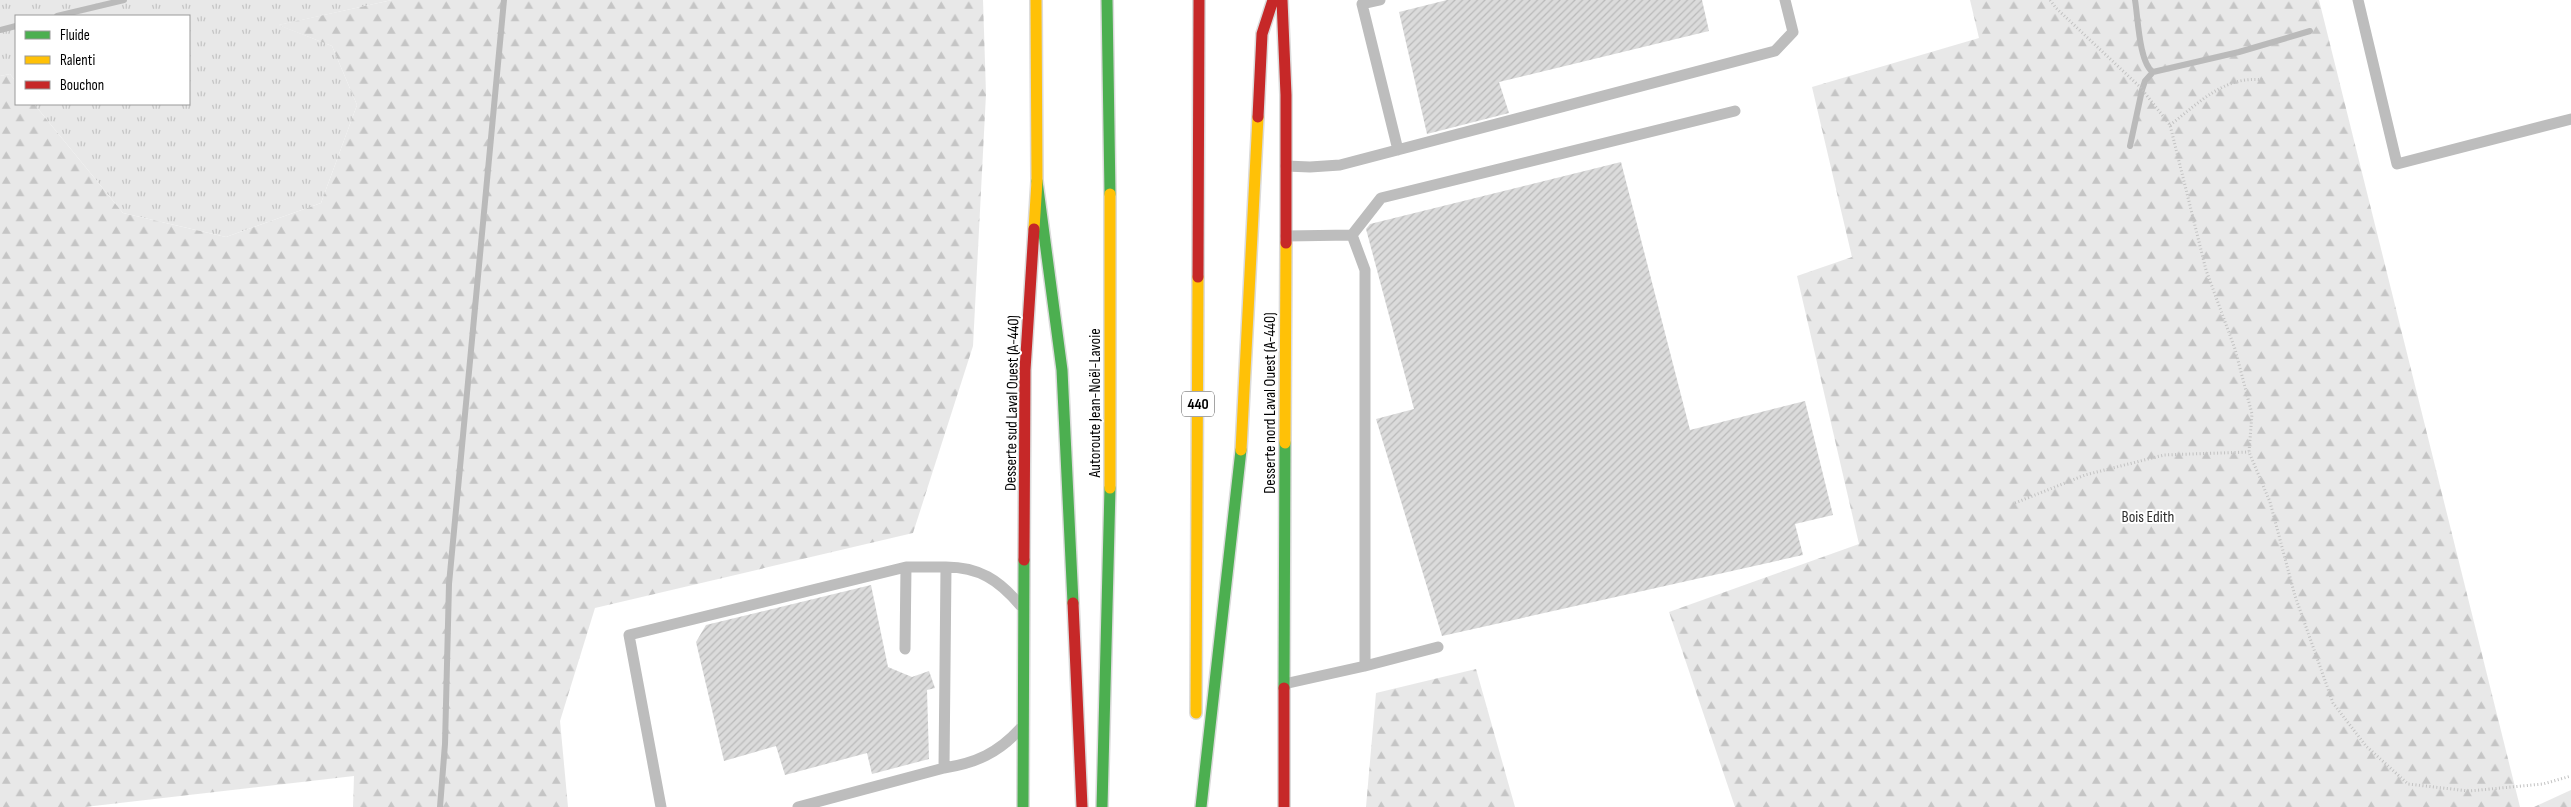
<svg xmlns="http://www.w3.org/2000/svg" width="2571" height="807" font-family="'Sofia Sans Condensed',sans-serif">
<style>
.grass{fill:url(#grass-tufts)}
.forest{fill:url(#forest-firs)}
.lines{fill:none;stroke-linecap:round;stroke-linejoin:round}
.stream{stroke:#bababa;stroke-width:6}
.building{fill:url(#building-hatch)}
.fast-casing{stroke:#dbdbdb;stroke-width:14}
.slow-casing{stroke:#dbdbdb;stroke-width:14}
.jam-casing{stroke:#dbdbdb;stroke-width:14}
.path{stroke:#c2c2c2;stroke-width:3;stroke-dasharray:1 2.5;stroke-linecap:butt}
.lane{stroke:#bdbdbd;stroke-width:11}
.fast{stroke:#4caf50;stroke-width:11}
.slow{stroke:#ffc107;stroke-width:11}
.jam{stroke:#c62828;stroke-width:11}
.labels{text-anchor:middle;stroke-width:4;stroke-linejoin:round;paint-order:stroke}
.shield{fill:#fff;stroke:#4c4c4c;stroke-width:1}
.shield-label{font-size:15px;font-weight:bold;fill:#000}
.street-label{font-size:16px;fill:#000;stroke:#fff}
.park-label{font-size:16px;fill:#2c2c2c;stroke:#fff}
</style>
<defs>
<pattern id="grass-tufts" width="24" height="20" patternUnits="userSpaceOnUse" patternTransform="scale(1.25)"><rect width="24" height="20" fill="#e8e8e8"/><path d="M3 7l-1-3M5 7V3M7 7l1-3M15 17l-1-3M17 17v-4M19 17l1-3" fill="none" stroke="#c5c5c5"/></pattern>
<pattern id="forest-firs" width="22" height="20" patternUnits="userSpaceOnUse" patternTransform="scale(1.25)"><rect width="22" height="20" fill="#e8e8e8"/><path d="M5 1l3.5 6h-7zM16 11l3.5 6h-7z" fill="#c5c5c5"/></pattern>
<pattern id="building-hatch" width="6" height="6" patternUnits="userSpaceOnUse" patternTransform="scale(1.25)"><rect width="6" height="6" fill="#dbdbdb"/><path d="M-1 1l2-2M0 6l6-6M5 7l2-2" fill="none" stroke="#bababa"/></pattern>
</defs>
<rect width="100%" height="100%" fill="#fff"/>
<path class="grass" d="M0,0H392L279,25L332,46L357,105L321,203L226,237L123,213L34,104H189V16H16V82L10,74L0,76Z"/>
<path class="forest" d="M392,0H983L986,94L973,346L913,533L595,608L560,721L568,807H353L354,776L85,807H0V76L10,74L16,82V104H34L123,213L226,237L321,203L357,105L332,46L278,25Z
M1970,0H2319L2520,807H1735L1669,612L1859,544L1797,276L1852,257L1812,87L1979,38Z
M1476,669L1515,807H1366L1376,693Z
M2571,790V807H2534Z"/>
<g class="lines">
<path class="stream" d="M2135,0C2138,17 2139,63 2153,72L2239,52L2310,31
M57,16L124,0
M0,30L16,26
M2130,146L2142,90L2145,81L2153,72
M440,807L445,744L449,584L504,0"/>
</g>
<path class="building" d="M1447,0H1702L1709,31L1499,82L1509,113L1427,134L1399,12Z
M1621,162L1690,430L1805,401L1833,515L1795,524L1803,555L1442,636L1376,419L1414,409L1366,229L1370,224Z
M871,585L888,667L912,677L929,671L935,688L927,690L929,759L872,774L867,753L785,775L776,746L724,761L696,642L706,625Z"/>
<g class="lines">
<g class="fast-casing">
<path id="fast" d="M1107,0L1110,194
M1037,181L1062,370L1073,603
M1284,688L1285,443
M1023,807L1024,560
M1102,807L1110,488
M1201,807L1241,450"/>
</g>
<g class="slow-casing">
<path id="slow" d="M1110,194V488
M1034,229L1037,181L1036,0
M1285,443L1286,243
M1241,450L1258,117
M1196,713L1198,277"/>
</g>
<g class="jam-casing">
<path id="jam" d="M1282,0L1286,95V243
M1258,117L1262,34L1273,0
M1198,277L1199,0
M1024,560L1025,370L1034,229
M1073,603L1082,807
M1284,807V688"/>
</g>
<path class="path" d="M2050,0L2056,8L2140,87L2170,125L2206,270L2235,349L2252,414L2249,452L2270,502L2295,596L2333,703L2366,746L2408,784L2469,791L2543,784L2571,776
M2170,125C2199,103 2225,75 2263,80
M2015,503L2085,475L2164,455L2249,452"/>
<path class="lane" d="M1380,0L1362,4L1398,150
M2358,0L2397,164L2571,119
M1286,166L1310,167L1340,165L1775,51L1793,32L1785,0
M1352,235L1381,198L1735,111
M905,649L906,567H946
M1365,666L1438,647
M1284,684L1365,666V270L1352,235L1286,236
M1020,729C998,753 976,763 944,768L946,567C979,567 999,580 1020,605
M661,807L629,635L906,567
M798,807L944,768"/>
<use href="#fast" class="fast"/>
<use href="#slow" class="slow"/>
<use href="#jam" class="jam"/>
</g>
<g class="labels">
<rect class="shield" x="1182" y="391.5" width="32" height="25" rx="4"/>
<g class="shield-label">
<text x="1198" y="409">440</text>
</g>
<g class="street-label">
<text transform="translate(1011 403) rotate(-89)" y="6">Desserte sud Laval Ouest (A-440)</text>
<text transform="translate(1094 403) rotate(-90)" y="6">Autoroute Jean-Noël-Lavoie</text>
<text transform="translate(1269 403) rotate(-90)" y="6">Desserte nord Laval Ouest (A-440)</text>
</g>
<g class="park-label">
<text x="2148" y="522">Bois Edith</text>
</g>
</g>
<rect x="15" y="15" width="175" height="90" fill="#ffffff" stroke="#999999"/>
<rect x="25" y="31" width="25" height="8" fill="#4caf50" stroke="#999999"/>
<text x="60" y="40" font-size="15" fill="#000000">Fluide</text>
<rect x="25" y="56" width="25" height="8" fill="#ffc107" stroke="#999999"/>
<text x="60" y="65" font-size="15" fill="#000000">Ralenti</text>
<rect x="25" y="81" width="25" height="8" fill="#c62828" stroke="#999999"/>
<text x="60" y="90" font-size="15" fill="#000000">Bouchon</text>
</svg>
